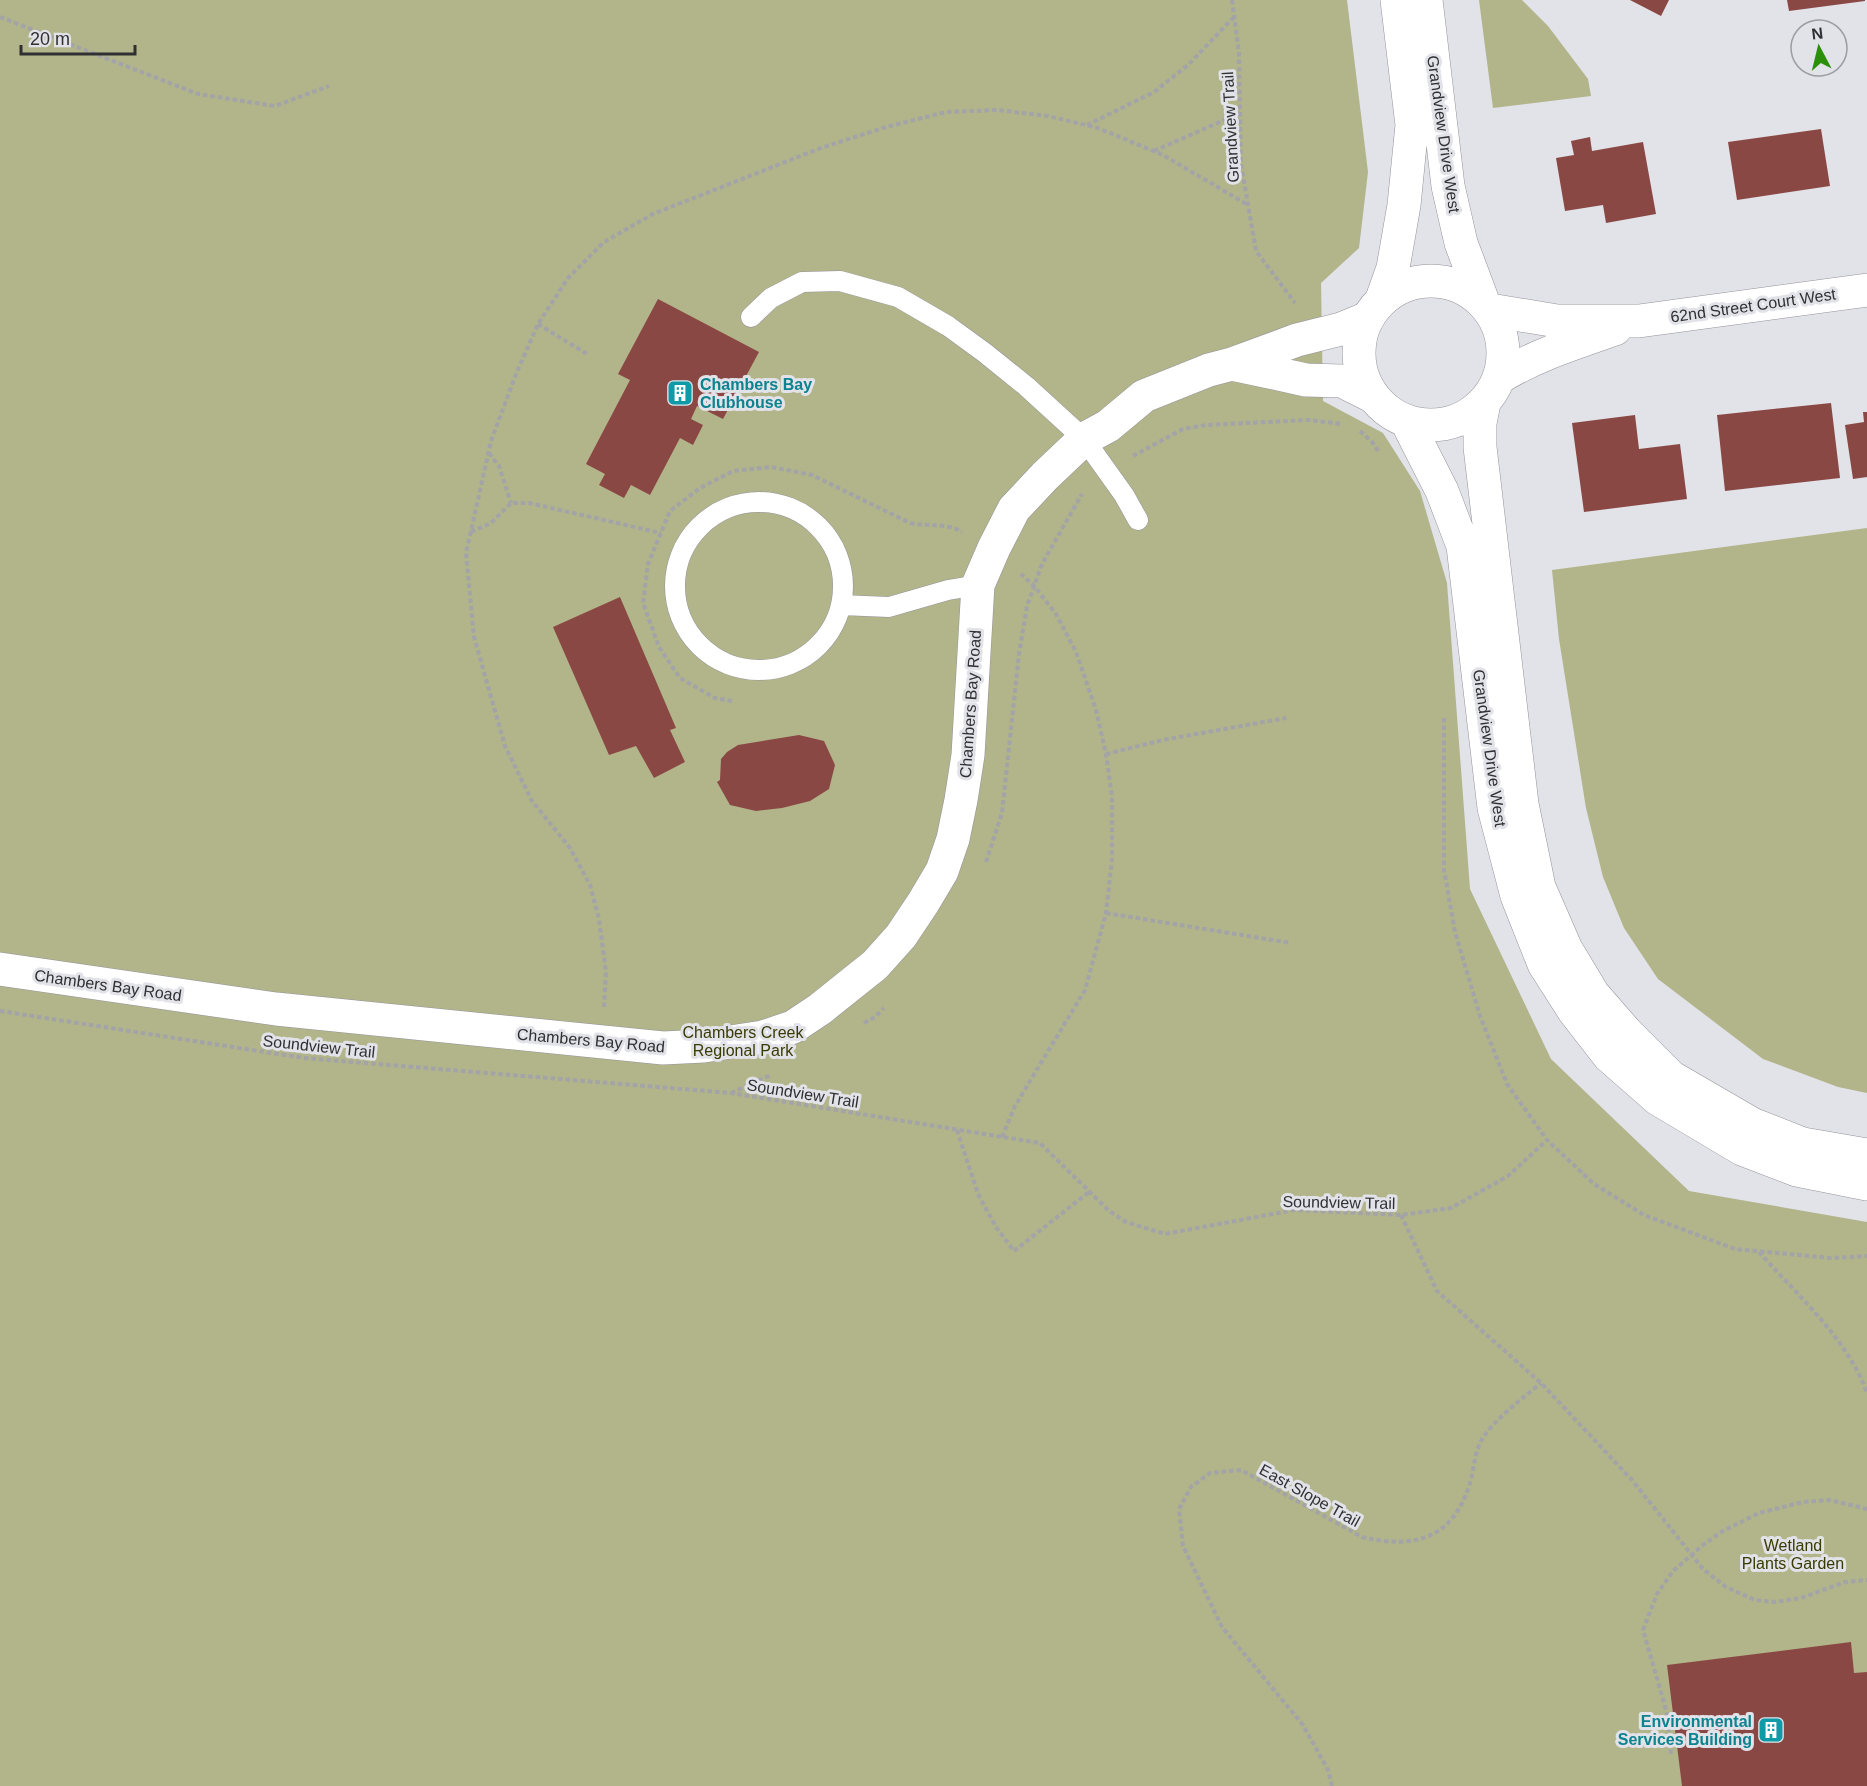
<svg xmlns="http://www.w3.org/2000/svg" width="1867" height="1786" font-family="Arial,sans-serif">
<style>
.green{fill:#b2b48a}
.building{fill:#8a4844}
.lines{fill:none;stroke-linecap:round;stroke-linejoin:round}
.service-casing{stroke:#939399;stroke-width:21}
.minor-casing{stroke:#939399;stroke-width:34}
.tertiary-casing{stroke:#939399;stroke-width:34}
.path{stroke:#a3a3a8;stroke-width:4;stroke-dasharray:4.5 3;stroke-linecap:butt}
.service{stroke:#fff;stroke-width:20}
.minor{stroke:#fff;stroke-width:33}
.tertiary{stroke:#fff;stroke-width:33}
.labels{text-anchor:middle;stroke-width:6;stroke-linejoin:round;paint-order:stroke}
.street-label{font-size:16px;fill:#303032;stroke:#e2e2e9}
.culture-label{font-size:16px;font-weight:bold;fill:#0d838f;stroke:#e2e2e9;text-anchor:start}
.park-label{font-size:16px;fill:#3a3b03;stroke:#e2e2e9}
</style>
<rect width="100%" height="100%" fill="#e2e2e9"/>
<path class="green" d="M0,0H1347L1368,172L1359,248L1321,283L1323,401L1383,433L1420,491L1447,583L1470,889L1551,1059L1689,1191L1867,1222V1786H0Z
M1479,0H1522L1548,26L1588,79L1591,96L1493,108Z
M1867,528V1093L1838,1087L1763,1059L1658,979L1624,928L1603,877L1586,808L1559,639L1552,570Z"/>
<path class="building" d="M1630,0H1669L1661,16Z
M1787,0H1865V1L1789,11Z
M1821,129L1830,186L1737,200L1728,142Z
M1590,137L1592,151L1643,142L1656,214L1606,223L1603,205L1565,211L1556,158L1574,155L1571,141Z
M658,299L759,352L723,419L697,406L691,419L703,425L693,445L680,438L650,495L631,485L624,498L599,485L605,474L586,464L630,380L618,374Z
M1831,403L1840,478L1725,491L1717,415Z
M1863,412H1867V477L1853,479L1845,425L1864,422Z
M1635,415L1639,449L1680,444L1687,499L1584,512L1572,423Z
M620,597L676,728L670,730L685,762L654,778L636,746L609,755L553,627Z
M799,735L824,741L835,765L829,789L810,801L782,808L756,811L730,805L717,782L720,780L721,759L727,752L738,745Z
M1851,1642L1854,1673L1867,1672V1786H1682L1667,1665Z"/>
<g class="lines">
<g class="service-casing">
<path id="service" d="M751,317L771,298L802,282L840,281L898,297L948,326L985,353L1026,386L1084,439L1124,495L1138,520
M675 586a84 84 0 1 1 168 0a84 84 0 1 1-168 0Z
M841,605L889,607L948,590L978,585"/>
</g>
<g class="minor-casing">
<path id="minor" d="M1490,310L1557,321H1639L1867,290
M1232,364L1306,380L1342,381L1372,396
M1500,377C1536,355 1575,343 1615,329
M0,969L276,1009L663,1048L704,1046L763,1037L793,1027L820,1009L875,965L901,936L923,903L942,871L953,839L961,800L968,755L978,585L994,548L1014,509L1045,476L1084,439L1108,426L1144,396L1209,370L1232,364L1297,340L1341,329L1368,318"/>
</g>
<g class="tertiary-casing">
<path id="tertiary" d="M1426,0L1448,186L1461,243L1482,299
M1359 353a72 72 0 1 1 144 0a72 72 0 1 1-144 0Z
M1382,299L1393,268L1404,205L1412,125L1397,0
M1484,403L1480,423V447L1522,804L1539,887L1566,949L1593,994L1626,1032L1671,1077L1752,1124L1803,1144L1867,1155
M1407,422L1442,491L1463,546L1494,808L1517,896L1544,964L1574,1011L1609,1056L1658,1099L1742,1149L1797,1170L1867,1184"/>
</g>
<path class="path" d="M1232,0L1239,53L1241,164L1256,251L1295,303
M0,17L198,94L275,106L329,86
M1087,125L1154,92L1188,65L1234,17
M1154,151L1240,113
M538,324L587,354
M1360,431L1372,442L1379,452
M489,453L499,466L511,503
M1133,456L1183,429L1206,425L1308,420L1343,424
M471,532L491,523L511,503H529L661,533
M732,701L715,698L680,678L659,647L643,603L648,564L670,511L700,488L733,471L771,467L812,475L910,523C928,527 945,522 962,532
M1444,718V870L1455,932L1480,1016L1507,1084L1547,1140L1594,1184L1644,1215L1735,1249L1831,1258L1867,1256
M1106,754L1163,740L1286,718
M986,862L1002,813L1019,654L1027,606L1042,564L1082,494
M1106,913L1291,943
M604,1007L606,972L599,919L590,885L570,848L532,801L505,746L474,637L466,553L491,441L516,374L538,324L568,278L604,242L653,214L821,148L886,127L946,112L998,110L1048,116L1098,128L1163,155L1248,205
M0,1011L304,1058L731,1093L1040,1143L1108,1210L1126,1222L1165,1234L1294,1210L1401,1215L1451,1208L1508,1176L1547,1140
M864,1023L875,1017L884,1008
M731,1093L771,1075
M957,1130L978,1194L996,1227L1014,1251L1089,1192
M1002,1137L1015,1106L1085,990L1106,913L1112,859V797L1106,754L1096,710L1076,652L1056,614L1034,586L1021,574
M1401,1215L1437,1291L1541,1383L1632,1480L1703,1569L1726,1587L1755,1600L1775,1602L1801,1598L1845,1582L1867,1580
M1759,1252C1796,1294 1848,1339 1867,1393
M1671,1754L1667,1713L1643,1630L1657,1594L1673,1571L1703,1545L1721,1532L1759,1513L1803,1502L1830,1500L1867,1509
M1332,1786L1328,1770L1303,1725L1222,1627L1183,1546L1179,1509L1191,1487L1210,1473L1241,1470L1362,1537C1412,1549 1452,1540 1469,1486C1474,1472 1474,1454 1481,1441C1492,1421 1523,1398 1541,1383"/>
<use href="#service" class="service"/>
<use href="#minor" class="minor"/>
<use href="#tertiary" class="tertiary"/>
</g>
<defs>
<g id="building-square" transform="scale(1.35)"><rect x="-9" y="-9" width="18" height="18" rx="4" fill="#0f9aa8" stroke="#e2e2e9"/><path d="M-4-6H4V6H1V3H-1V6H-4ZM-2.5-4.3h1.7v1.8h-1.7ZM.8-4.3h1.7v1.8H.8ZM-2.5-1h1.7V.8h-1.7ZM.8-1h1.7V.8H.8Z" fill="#fff"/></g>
</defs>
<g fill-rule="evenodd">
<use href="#building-square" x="680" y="393"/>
<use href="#building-square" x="1771" y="1730"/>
</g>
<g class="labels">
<g class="street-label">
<text transform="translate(1230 127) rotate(-93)" y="6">Grandview Trail</text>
<text transform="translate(1444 134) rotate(82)" y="6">Grandview Drive West</text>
<text transform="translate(1753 305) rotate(-8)" y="6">62nd Street Court West</text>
<text transform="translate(970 704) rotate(-86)" y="6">Chambers Bay Road</text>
<text transform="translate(1490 748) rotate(82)" y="6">Grandview Drive West</text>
<text transform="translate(108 985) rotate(8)" y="6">Chambers Bay Road</text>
<text transform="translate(591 1040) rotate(5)" y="6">Chambers Bay Road</text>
<text transform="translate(319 1046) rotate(6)" y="6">Soundview Trail</text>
<text transform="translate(803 1093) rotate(9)" y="6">Soundview Trail</text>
<text transform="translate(1339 1202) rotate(1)" y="6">Soundview Trail</text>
<text transform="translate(1310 1495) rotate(29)" y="6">East Slope Trail</text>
</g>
<g class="culture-label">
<text x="700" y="390">Chambers Bay<tspan x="700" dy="18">Clubhouse</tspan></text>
<text x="1752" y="1727" text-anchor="end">Environmental<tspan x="1752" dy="18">Services Building</tspan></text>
</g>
<g class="park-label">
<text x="743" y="1038">Chambers Creek<tspan x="743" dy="18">Regional Park</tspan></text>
<text x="1793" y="1551">Wetland<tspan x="1793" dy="18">Plants Garden</tspan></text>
</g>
</g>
<g transform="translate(1819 48) rotate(353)"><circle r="28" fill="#e2e2e9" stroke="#9b9ba0" stroke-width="1.5"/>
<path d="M0-4.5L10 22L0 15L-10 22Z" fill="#2c8f09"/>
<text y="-9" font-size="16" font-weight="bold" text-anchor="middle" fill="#303032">N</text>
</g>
<path d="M21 45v9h114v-9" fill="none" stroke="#303032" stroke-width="3"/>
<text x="30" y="45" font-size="18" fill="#303032" stroke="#e2e2e9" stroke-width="4.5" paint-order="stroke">20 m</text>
</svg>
